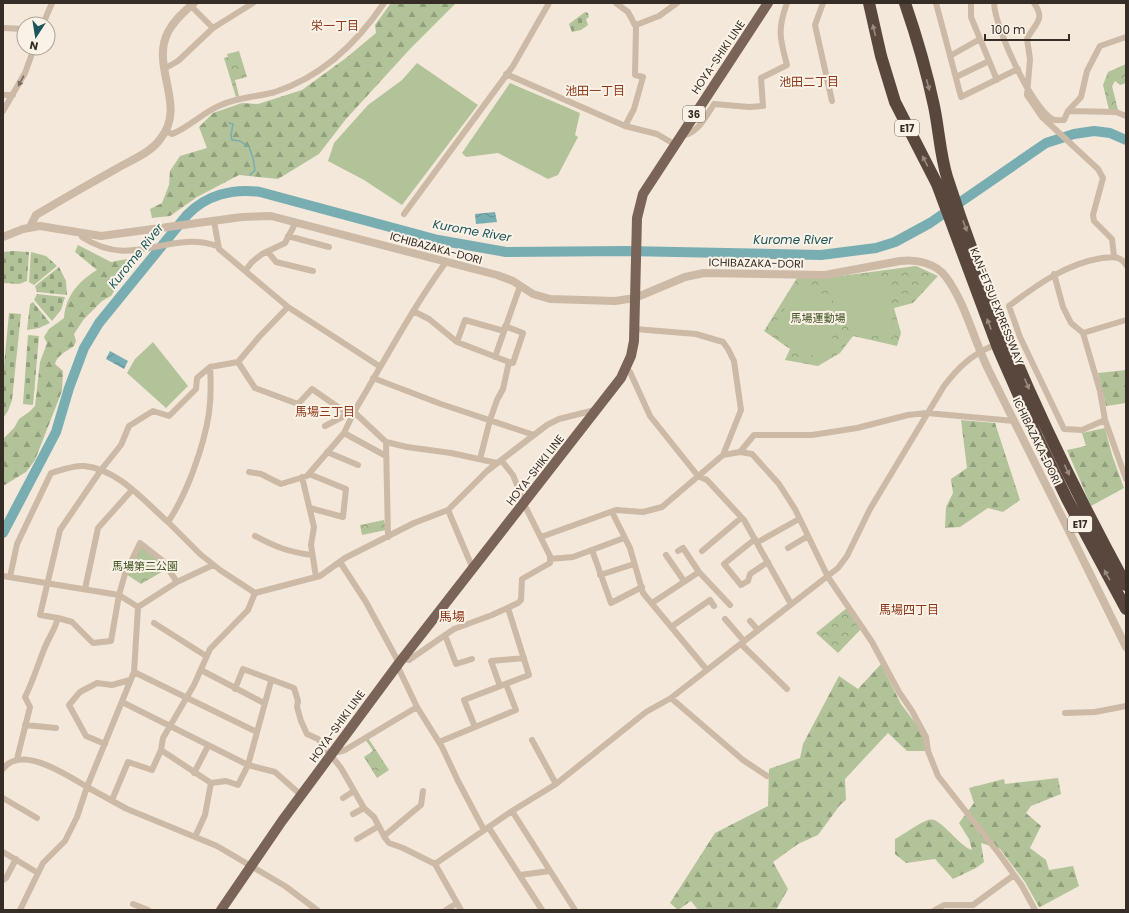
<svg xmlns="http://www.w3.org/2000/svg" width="1129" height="913" font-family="Poppins,'Noto Sans JP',sans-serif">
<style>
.forest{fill:url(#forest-firs)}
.cemetery{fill:url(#cemetery-stones)}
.park{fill:url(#park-crowns)}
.pitch{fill:#b3c399}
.water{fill:url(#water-waves)}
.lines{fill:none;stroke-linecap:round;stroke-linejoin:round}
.stream{stroke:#78adb2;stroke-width:1.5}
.river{stroke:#78adb2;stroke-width:10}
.minor{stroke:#ccb9a6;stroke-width:6}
.tertiary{stroke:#ccb9a6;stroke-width:8}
.primary{stroke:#7a6457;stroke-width:10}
.motorway{stroke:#59473e;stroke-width:12}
.oneway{fill:#998b82}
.oneway2{fill:#7a6c60}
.labels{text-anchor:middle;stroke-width:4;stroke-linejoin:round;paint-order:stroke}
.shield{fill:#faf2e7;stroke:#726861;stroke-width:1}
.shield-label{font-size:10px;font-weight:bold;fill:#372d27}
.street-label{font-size:11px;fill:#372d27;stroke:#faf2e7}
.park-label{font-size:11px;fill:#455729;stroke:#faf2e7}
.neighbourhood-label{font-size:12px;fill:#8b3a1b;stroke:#faf2e7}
.water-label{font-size:12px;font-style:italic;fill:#1a555b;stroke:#faf2e7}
.quarter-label{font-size:13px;fill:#8b3a1b;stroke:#faf2e7}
</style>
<defs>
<pattern id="forest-firs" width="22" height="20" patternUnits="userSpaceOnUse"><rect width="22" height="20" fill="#b3c399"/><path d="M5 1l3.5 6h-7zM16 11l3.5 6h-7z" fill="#929f7d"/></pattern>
<pattern id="cemetery-stones" width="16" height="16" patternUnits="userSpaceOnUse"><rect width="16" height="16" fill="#b3c399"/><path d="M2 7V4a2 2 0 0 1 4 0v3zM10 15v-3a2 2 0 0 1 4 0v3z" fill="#929f7d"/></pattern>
<pattern id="park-crowns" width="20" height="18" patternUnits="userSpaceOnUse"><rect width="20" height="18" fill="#b3c399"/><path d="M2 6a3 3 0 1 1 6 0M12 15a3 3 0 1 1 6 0" fill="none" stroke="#929f7d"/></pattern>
<pattern id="water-waves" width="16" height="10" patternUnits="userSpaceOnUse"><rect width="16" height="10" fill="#78adb2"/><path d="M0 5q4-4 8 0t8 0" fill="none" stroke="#638d91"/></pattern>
</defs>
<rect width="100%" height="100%" fill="#f3e8da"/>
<path class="forest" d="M391,3H456L410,49L346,119L319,154L278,179L239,175L197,197L170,216L152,218L150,209L162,203L169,185L170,171L180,156L207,148L199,127L213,113L242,103L258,104L302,90L346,58L376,33L375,25Z
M78,245L111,262L127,259L131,264L111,296L102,301L84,319L74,334L76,341L74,346C67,351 57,355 55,364L63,371L62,391L35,460L26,472L3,486V439L14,428L19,419L29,412L35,406L40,362L47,343L44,337L49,329L64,318C66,295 79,281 97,270L75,252Z
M1126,370V403L1106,406L1098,373Z
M961,420L995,423L1020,500L1003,512L988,508L960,527L945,528L946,507L953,493L951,479L967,468Z
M1105,428L1112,455L1124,488L1091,506L1067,450L1086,446L1082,433Z
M881,664L901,704L926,737L928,751H907L888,733L845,779L846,800L840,805L818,835L798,844L773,862L788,889L776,910H698L691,901L678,910L670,903L715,833L768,806L769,769L800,758L803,744L839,676L858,689Z
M1058,778L1061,794L1031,806L1026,813L1041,826L1030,848L1046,860L1049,870L1073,866L1079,886L1042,906L1039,907L1025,882L1000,849L981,843L984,862L976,868L953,879L935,859L906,863L895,854V839C906,833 917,824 928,820C940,815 957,845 972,850L969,839L959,823L974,803L969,788L1004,779L1005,784Z"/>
<path class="cemetery" d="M585,12L588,13L589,17L586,19L588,25L581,30L572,32L569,24Z
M14,251L29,252L27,281L19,284L3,283V252Z
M31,252L46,256L57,266L34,285L29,282Z
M59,267L66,281L67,295L37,292L35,286Z
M37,294L65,297L61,310L52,321L34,300Z
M33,302L50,323L39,328L27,330L30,304Z
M9,313L21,314L12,400L8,411L3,418V376Z
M28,335L39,336L33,405L23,404Z"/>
<path class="park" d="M239,51L247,77L235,80L239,96L236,97L224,58L228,57L227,54Z
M1126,64V83L1120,85L1115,81L1112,86L1118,110H1109L1103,85L1108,72Z
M916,266L938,276L913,303L894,308L901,333L897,346L853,336L840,353L818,366L785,360L790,349L764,331L797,278H826Z
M384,520L386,530L362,535L360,525Z
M141,545L161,562L167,569L141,584L126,574Z
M848,607L862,628L838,653L816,633Z
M368,738L389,770L377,778L364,757L373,751L366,740Z"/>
<path class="pitch" d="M417,63L478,105L402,205L364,180L328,161L334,143L368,105L402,80Z
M510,83L580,113L575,135L578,137L558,175L548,179L498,153L466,157L462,153Z
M888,278L894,337C851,337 836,322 828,281Z
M803,281L819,290L830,309L833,330L832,347L821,360L770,331Z
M153,342L188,386L166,408L127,373L135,359Z"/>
<path class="water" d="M495,212L497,222L476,224L475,214Z
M110,351L128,361L124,369L106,359Z"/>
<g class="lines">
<path class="stream" d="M229,123L233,124L231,135L232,140L240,141L249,147L253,158L255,170L250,175
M249,190L250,187"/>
<path class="river" d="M3,533L56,432L69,388L84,348L99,323L187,215C206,195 233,188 260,192L438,240L506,252L626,251L821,255L876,248L895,242L930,223L1046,143L1074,134L1094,131L1110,133L1126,140"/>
<path class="minor" d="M616,3L628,12L636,27L635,75L643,77L634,109L625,126
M823,3L815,25L832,101
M936,3L961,97L1018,69
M971,3V17L997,80
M994,3C995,28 1031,106 1052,119C1056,121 1060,120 1064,120L1068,111L1081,97L1087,71L1100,46L1126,37
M1034,3C1046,20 1035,23 1027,39L1030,59L1027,95L1042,117L1098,169L1103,178L1093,215L1094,221L1112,239L1114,256
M189,4L213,28
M43,24L52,3
M636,25L659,16L677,3
M3,28L24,29
M950,56L980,39
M164,69L178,61L213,28L253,3
M506,74L625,126L657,134L674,144
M956,77L989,61
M3,95H13
M3,111L25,73L34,48
M1068,111L1116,112L1126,116
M166,131L172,134C190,127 203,112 221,105C238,97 257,97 275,92C321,77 357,43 384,3
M680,136C697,135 705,118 714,104L749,107L763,106L761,78L787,65C780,39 777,30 787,3
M404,214L513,66L549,3
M214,221L219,249L288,307L379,366
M82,234V237C134,271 168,229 217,246
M288,236L329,247
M268,252L276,262L313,271
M446,262C411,310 384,362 354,412L386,442L407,447L451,453L497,463
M1126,265C1120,255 1111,257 1102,258C1066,264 1038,284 1009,306L1020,337L1064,429L1082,430L1105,420L1126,479
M245,271L252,262L262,254L285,243L296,222
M1054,274L1063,307L1071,323L1083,333L1100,391L1105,420
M288,307L259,337L238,362L210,367C211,382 211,398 209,413C204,446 187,494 168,522L200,554L220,570L255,593L320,576L345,558L414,523L448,510L487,471L547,425L559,419L595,410
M413,311L429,319L457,342L509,362
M635,329L696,334L723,342L728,349L734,361L741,410L723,455
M1083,333L1126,320
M457,342L465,320L504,331
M495,357L520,286
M238,362L255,388L298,404L312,389L348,414L354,412
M625,370L630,372L650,416L698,476L707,480L744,520L791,604
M373,378L441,404L534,435
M325,426L348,414
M344,433L386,456
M386,442L388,537
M327,452L358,465
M740,452L754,435H812L857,428L908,415L927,413L1014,421
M480,459L490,420L497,400L503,389L509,362L513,363L523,333L505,326
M249,472L261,474L281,484L307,476L344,433L354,412
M309,474L346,489L343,517L310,508
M302,477L314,527L311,545L316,577
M448,510L473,569
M612,512L630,548L643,593L707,670
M255,536C275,547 289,552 312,555
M541,537L616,510L643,512L662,507L723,455L740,452L752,454L779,484L795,509L828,577L872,642L899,692L912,711L926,737L928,751L938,776L1000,855L1022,886L1035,910
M755,539L724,564L741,585L748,581L750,574L768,562
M758,542L799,519
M788,548L808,536
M592,550L611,603L642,587
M678,551L683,548L699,572L730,605
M702,551L741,518
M666,555L684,581
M550,559L573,557L624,538
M340,562L366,602L399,663
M600,575L634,564
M3,576L119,595L138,607
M10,577L17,544L51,473C61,470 74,465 84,466C118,469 144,501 168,522
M85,589L98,528L132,490
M652,603L699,572
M138,607L177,582L213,565
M58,618L72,622L93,643L111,641L119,595L125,574L140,543L162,560L177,582
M725,619L744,641
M750,621L758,630
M154,623L206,656
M671,627L710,600L714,606
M445,635L456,664L472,659
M741,644L787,689
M402,658L409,660L454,629L492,615L518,603L521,600L522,579L550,563V556L525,506L513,475L501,460
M397,665L417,707L442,747L458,781L484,830
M201,670L264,703
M134,672L257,732
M500,686L491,661L524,658
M235,689L243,669L294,688L298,701L297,707L301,721L307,734L318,739L341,768L364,808L374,817L385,838L389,843L403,848L435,864L461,910
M671,698L743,760L767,776
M122,702L248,765L275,772L301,795
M1065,713L1095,712L1126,706
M25,725L56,728
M475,727L464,700L529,675L508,608
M532,740L556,784
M439,742L516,710L506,684
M105,744L86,736L69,705L80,692L97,683L112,685L130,680
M161,750L211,783L226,781L238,785L248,765L271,681
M334,751L338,752L345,750L417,707
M17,759L30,707L25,697C33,681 38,664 45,647C50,635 54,632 58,618L40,615L60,530L101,470L121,445L129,426L153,411L169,416L196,389L197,378L210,367
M3,769C21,744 67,775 87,787L134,672L138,607
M194,773L208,746
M3,798L37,818
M343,798L354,791
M112,800L128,762L152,770L161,750L163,738L194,685L210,649L248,610L255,593
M512,811L575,910
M353,814L364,808
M489,828L542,910
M384,836L421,805L423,791
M195,837L205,815L211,783
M357,839L379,826
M3,852L38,873
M435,864L512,811L556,784L646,712L671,698L838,568L847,556L870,509L944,386C957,369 970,356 990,347
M520,875L550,871
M3,880L6,878L16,859
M133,904L148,910
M20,910L43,863L65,841L77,817L87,787L127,809L217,846L285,886L317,910
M446,910L457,903
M935,910L944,905H973L1014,875"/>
<path class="tertiary" d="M30,227L36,215C63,199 89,184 116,169C131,160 151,153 161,138C187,105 150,67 168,32C174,20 185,11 194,3
M3,237L23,229L40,226L101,236L242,217L271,216L497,275L513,281L533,294L550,299L615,301L635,298L685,277L704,273L825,275L900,261C916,259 936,263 946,277C966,304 974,341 989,371C1035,462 1081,555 1126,647"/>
<path class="primary" d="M221,910L282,821L399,663L621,378L631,356L634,341L637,218L643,194L768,3"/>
<path class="motorway" d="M869,3L881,56L895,102L937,184L998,348L1037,437L1067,499L1126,609
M905,3C916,35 927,73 934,106C939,130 940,154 947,177C992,318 1055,455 1126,585"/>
</g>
<defs><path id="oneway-solid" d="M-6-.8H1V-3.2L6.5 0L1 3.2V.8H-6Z"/></defs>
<g class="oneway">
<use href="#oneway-solid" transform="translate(874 30) rotate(-104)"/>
<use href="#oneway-solid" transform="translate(928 85) rotate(75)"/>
<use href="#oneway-solid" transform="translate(925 161) rotate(-118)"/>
<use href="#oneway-solid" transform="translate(965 226) rotate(70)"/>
<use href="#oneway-solid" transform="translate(989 324) rotate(-111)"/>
<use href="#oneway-solid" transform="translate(1027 384) rotate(67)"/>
<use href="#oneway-solid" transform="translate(1067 470) rotate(65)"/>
<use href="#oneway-solid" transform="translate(1107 575) rotate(-119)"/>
</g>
<use class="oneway2" href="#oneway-solid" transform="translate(21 81) rotate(118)"/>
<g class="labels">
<g class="shield">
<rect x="683" y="106" width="22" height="16" rx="3"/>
<rect x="895" y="120" width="24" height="16" rx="3"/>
<rect x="1068" y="516" width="24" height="16" rx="3"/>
</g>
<g class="shield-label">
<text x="694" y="118">36</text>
<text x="907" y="132">E17</text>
<text x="1080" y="528">E17</text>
</g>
<g class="street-label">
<text transform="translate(718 57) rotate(-56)" y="4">HOYA-SHIKI LINE</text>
<text transform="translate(436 248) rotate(15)" y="4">ICHIBAZAKA-DORI</text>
<text transform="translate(756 263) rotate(1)" y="4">ICHIBAZAKA-DORI</text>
<text transform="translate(997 306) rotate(68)" y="4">KAN-ETSU EXPRESSWAY</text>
<text transform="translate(1037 441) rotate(64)" y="4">ICHIBAZAKA-DORI</text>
<text transform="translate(535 470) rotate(-52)" y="4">HOYA-SHIKI LINE</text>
<text transform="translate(337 726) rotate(-54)" y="4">HOYA-SHIKI LINE</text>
</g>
<g class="park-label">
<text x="818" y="322">馬場運動場</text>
<text x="145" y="570">馬場第二公園</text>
</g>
<g class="neighbourhood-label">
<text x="335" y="30">栄一丁目</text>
<text x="809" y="86">池田二丁目</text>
<text x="595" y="95">池田一丁目</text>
<text x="325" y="416">馬場三丁目</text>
<text x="909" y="614">馬場四丁目</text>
</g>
<g class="water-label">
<text transform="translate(472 231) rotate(10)" y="4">Kurome River</text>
<text x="793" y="244">Kurome River</text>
<text transform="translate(136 256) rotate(-51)" y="4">Kurome River</text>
</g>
<g class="quarter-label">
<text x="452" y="621">馬場</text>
</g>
</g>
<rect width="1129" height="913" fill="none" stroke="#372d27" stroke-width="8"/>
<g transform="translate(36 36) rotate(192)"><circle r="19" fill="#faf2e7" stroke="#aca39a"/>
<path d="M0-3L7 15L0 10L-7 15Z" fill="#1a555b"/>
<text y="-6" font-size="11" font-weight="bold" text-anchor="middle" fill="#372d27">N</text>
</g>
<path d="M985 34v6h84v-6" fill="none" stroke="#372d27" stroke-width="2"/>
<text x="991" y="34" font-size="12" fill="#372d27" stroke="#faf2e7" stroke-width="3" paint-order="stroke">100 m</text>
</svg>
